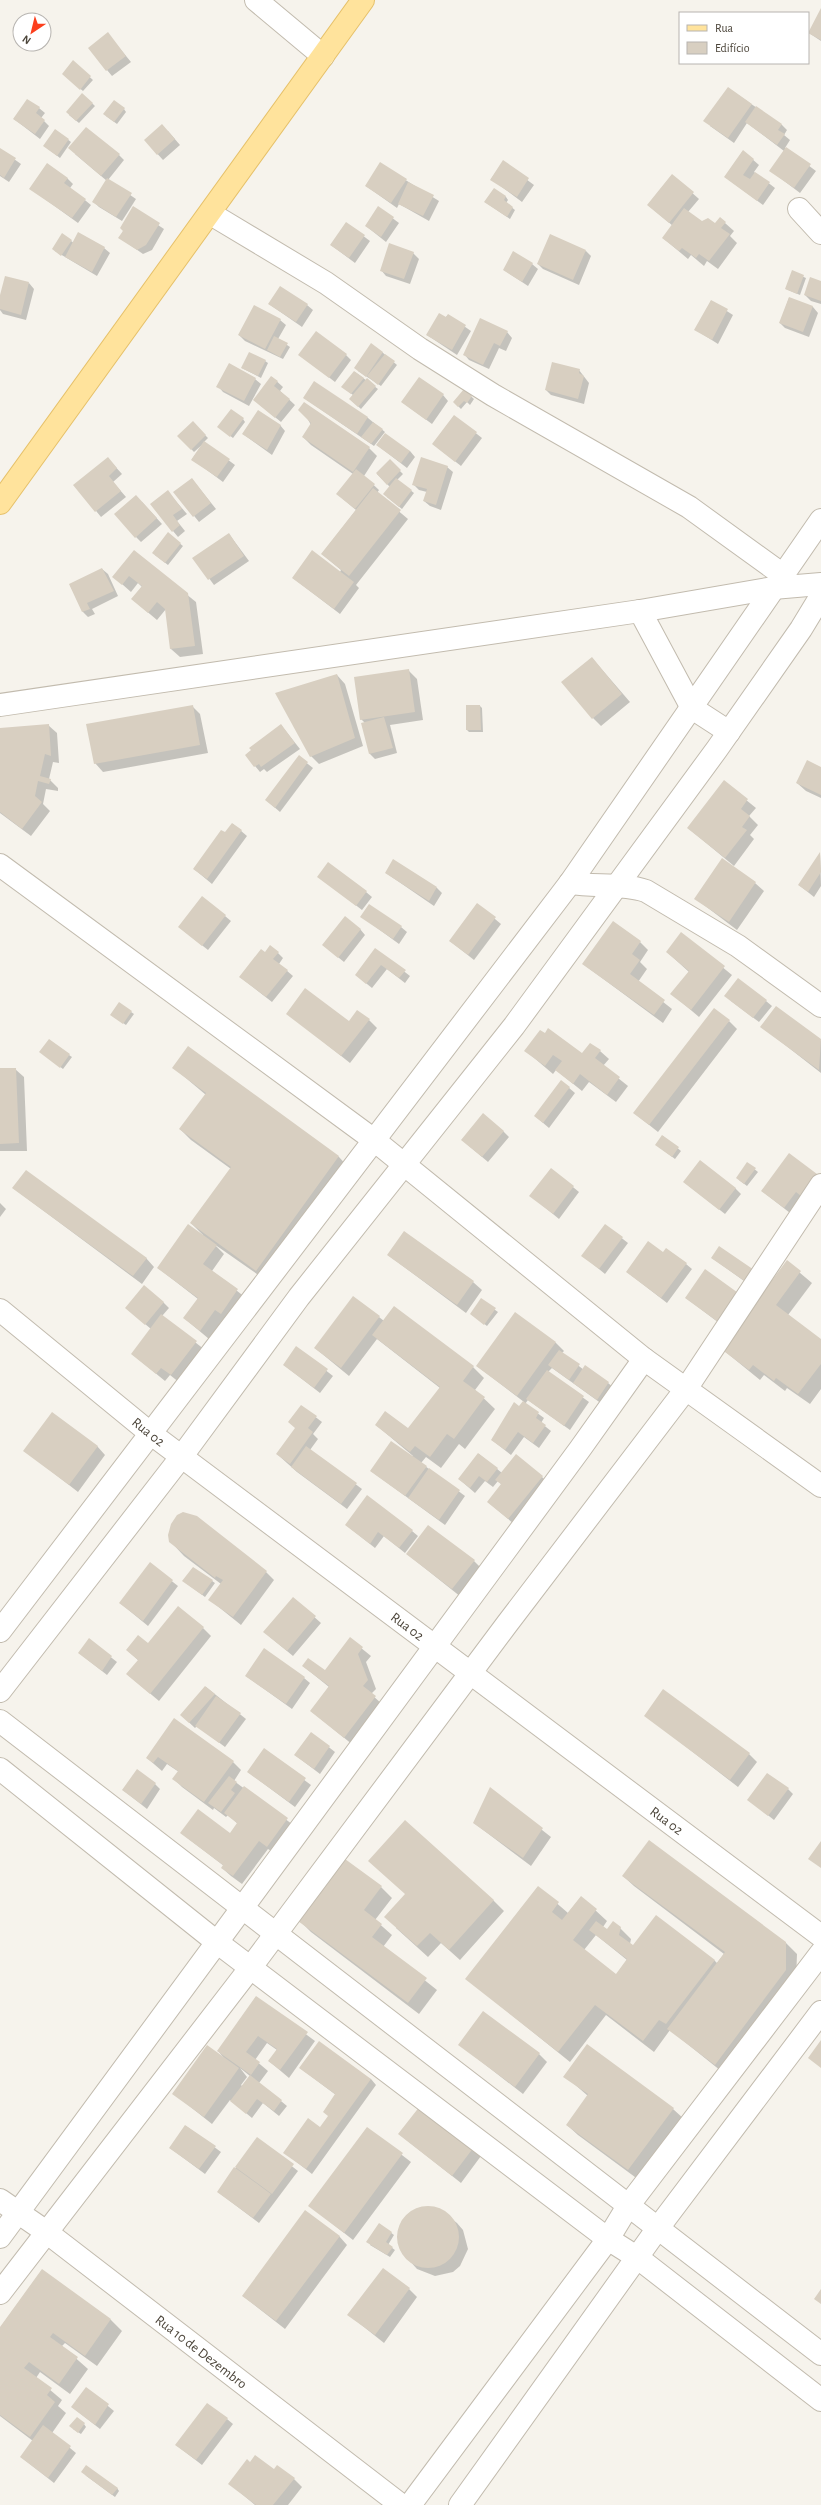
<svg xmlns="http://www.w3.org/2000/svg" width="821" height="2505" font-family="'Alegreya Sans',sans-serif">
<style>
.shadow{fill:#0003;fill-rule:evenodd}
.building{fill:#d8cfc1}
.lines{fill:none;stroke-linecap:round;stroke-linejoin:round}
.minor-casing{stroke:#c2bbae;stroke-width:24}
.major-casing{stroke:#e6c16a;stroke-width:24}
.minor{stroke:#fff;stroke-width:22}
.major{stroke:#ffe39c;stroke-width:22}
.labels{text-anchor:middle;stroke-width:3.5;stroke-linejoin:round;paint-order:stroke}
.street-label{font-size:14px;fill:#4b4439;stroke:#fff}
</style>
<rect width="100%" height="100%" fill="#f6f3ec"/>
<path class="shadow" d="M821,10V41L809,33Z
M108,34L131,62L112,76L107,70Z
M73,62L93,80L83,91L65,76Z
M728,88L782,125L787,130L784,135L790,140L785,148L816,171L800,193L771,171L784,151L747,123L734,143L710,126Z
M83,95L95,106L79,123L69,115Z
M39,108L45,113L41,118L49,126L40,139L14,119Z
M124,109L126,112L117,124L106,116Z
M55,130L71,142L60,158L47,148Z
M168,131L180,145L163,160L145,140Z
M0,149L21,164L9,182L0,176Z
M743,151L759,165L754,172L775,188L763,205L725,177Z
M75,154L119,155L124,160L108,180L136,199L131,207L164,229L152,250L143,254L120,238L133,208L131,207L122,221L99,207L94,202L107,181Z
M503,162L534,185L522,202L491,179Z
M380,164L439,201L429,221L399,204L397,208L366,186Z
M672,175L699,199L688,212L702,223H725L734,231L730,236L737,243L718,269L707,261L704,266L691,255L688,259L663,238L673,226L648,205Z
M67,178L73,184L70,188L91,205L78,223L31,189Z
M494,189L506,197L508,200L506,203L515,210L510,219L485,202Z
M379,208L399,223L386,242L366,226Z
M346,223L370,241L355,263L331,245Z
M71,241L74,243L104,248L110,253L97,276L55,251Z
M586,251L591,256L579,285L543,269L538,264Z
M413,253L419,259L410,284L386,276L381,270Z
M532,264L538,269L528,286L504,270Z
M792,272L806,278L800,295L786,289Z
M821,282V304L811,301L805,295Z
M29,283L34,289L26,320L3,314L0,310V299Z
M789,298L813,307L818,313L809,337L785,328L780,323Z
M711,301L733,315L718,344L696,330Z
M269,304L307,305L313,310L302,327Z
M448,315L471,331L457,355L427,335Z
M280,320L286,325L278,339L290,347L283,359L245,341L239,335Z
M507,332L512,338L506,351L499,348L489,369L469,360L464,354Z
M382,352L397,365L381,386L358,371Z
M300,355H346L351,360L335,382Z
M265,361L268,363L261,378L242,368Z
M579,370L589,383L584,404L551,395L546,390Z
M355,372L378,389L361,409L352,401L353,395L345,389Z
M272,377L283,387L280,391L295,405L281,422L254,400Z
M255,379L261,384L249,406L223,392L218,386Z
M314,383L368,418L385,432L374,446L304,398Z
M464,390L474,399L470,405L467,402L461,409L454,402Z
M443,395L448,401L432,424L402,402Z
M306,416L369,448L377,456L364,476L379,490L377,493L408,519L356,585L359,588L340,614L293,578L340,572L341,570L322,554L356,510L343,499L353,474L311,445L303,437L311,425Z
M454,416L482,438L461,466L433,444Z
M243,419L245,422L233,438L221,429Z
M193,423L208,438L204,442L235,465L223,482L192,459L203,444L194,452L179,436Z
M280,425L285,431L272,455L243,434Z
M377,445L410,451L415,457L407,468Z
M390,461L403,474L397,480L414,493L402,509L387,497L390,487L377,474Z
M113,464L122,474L113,482L126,497L101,517L75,485Z
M447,467L453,472L441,510L430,506L424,501L427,492L419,490L413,484Z
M192,479L216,509L199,522L175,492Z
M168,492L187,514L177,521L185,531L178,537L173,531Z
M142,502L162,524L141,542L136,537Z
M168,534L183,546L168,565L155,555Z
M229,534L249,561L214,585L194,558Z
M134,552L196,602L203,654L180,657L171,649L166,609L157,620L132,599L142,587L138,583L131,592L114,577Z
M102,569L108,574L118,596L92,609L95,614L88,617L83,612L70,585Z
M592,658L630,702L601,726L593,718Z
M408,670L417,679L423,720L390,725L397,753L375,759L370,754L362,724L365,723L361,719Z
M337,675L345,684L363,746L319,764L311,756Z
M192,706L200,714L208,753L103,772L95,763Z
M480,706L482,708L483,732H469L467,730Z
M48,725L57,733L59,763L53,762L49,779L58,788V791L46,789L43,804L50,811L31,836L0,813V729Z
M281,725L300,749L267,772L264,769L260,772L246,755Z
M299,757L313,768L280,812L266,800Z
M821,768V798L806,791L797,783Z
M724,782L756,808L749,816L758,825L750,835L754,839L734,866L688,828Z
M233,824L247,836L212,884L194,869Z
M820,854L821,886L814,897L799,885Z
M386,873L437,888L442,893L434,906Z
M319,877L366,892L372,897L362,910Z
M755,883L764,891L737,930L696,899Z
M477,904L501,924L474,960L450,941Z
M225,916L231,921L208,950L179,927Z
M362,917L401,927L407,932L399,944Z
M360,929L365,935L344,962L323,945Z
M682,934L732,975L699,1017L672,994L689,972L667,952Z
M640,942L648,950L640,962L647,969L638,982L672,1009L663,1023L583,964Z
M375,949L410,976L405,983L387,969L372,988L362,980Z
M265,953H278L283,958L279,964L293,976L272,1002L240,977Z
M731,1001H766L772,1006L759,1022Z
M776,1007L821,1041V1073L762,1027Z
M131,1012L134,1014L126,1025L114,1017Z
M287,1013L349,1023L369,1020L377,1028L350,1063Z
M729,1021L737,1029L658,1132L634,1113Z
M188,1048L339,1157L349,1168L267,1281L214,1244L224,1254L212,1271L246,1298L229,1321L224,1318L209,1339L184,1318L198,1299L158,1268L203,1235L191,1223L231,1169L191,1140L180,1129L206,1095L174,1068Z
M526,1051L583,1055L600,1051L609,1059L603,1066L628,1086L616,1102L589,1082L582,1091L556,1070L553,1074Z
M43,1054L69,1055L72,1057L63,1069Z
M0,1069H15L24,1077L27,1151H0Z
M561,1081L575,1093L549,1128L535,1116Z
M503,1131L509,1137L488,1162L468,1145Z
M663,1136L681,1151L675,1159L659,1147Z
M789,1155L821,1179L790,1213L762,1191Z
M747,1163L758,1172L747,1186L739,1180Z
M551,1169L579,1192L559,1219L531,1196Z
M684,1182L735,1188L741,1194L725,1214Z
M13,1188L146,1258L154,1267L142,1284Z
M0,1203L6,1209L0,1217Z
M605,1225L628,1243L605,1274L583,1256Z
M720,1248L758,1291L712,1258Z
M388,1255L473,1282L482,1290L466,1313Z
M787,1262L812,1283L788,1315L821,1340V1389L810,1404L787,1388L785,1391L764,1375L760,1380L722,1349Z
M686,1264L692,1269L667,1303L627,1272Z
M741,1296L727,1329L686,1298Z
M481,1300L498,1312L487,1326L471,1314Z
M163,1302L169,1308L162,1316L205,1350L180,1383L170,1375L165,1381L132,1354L151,1329L132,1313Z
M394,1307L473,1367L484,1378L475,1390L495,1409L465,1449L459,1444L441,1468L426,1457L421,1463L465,1496L445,1525L371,1471L413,1456L376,1425L408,1430L440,1388L377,1339L349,1376L315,1348L379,1317L384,1321Z
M515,1314L556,1343L564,1351L562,1353L584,1370L608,1383L614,1388L602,1404L552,1368L548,1372L589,1402L570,1430L528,1400L525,1404L544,1418L541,1423L551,1431L539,1448L524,1437L511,1455L492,1440L524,1402L477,1366Z
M297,1348L333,1376L320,1393L284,1365Z
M301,1406L322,1422L313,1434L318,1439L310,1450L362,1489L347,1509L297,1472L277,1454L296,1429Z
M97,1446L105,1455L78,1492L24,1450Z
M479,1454L502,1473L542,1477L547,1482L514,1524L488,1502L502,1485L498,1481L493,1487L485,1481L475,1493L459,1479Z
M346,1525L412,1531L418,1536L405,1553L384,1536L375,1548Z
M170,1541L266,1572L274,1580L241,1625L210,1600L221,1584L184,1556Z
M407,1554L474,1561L482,1569L461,1597Z
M150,1564L178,1586L148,1626L120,1603Z
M193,1568L215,1583L205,1597L186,1583Z
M293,1598L321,1623L293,1656L270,1637Z
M203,1628L211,1636L159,1701L127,1674L139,1661L127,1650Z
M350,1639L371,1656L366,1662L376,1689L371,1694L383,1705L353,1745L311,1711L329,1687L303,1666L325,1672Z
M89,1640L117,1662L107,1675L79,1653Z
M246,1676L304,1678L310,1683L292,1709Z
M206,1687L246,1719L225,1747L197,1726L195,1728L181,1715Z
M645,1715L749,1754L757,1762L738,1787Z
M175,1720L233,1762L241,1770L234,1781L296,1827L276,1854L268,1849L242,1884L231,1876L222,1868L224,1866L181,1833L230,1834L238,1824L228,1815L226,1817L214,1808L213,1810L182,1787L174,1779L179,1772L167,1764L162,1771L147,1758Z
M311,1733L335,1752L320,1774L295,1755Z
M264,1750L311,1785L295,1807L248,1772Z
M155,1784L160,1789L147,1809L123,1790Z
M490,1789L551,1837L531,1866L474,1823Z
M788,1789L793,1794L774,1820L749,1800Z
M623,1876L786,1943L797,1954L796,1981L726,2075L670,2030L654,2052L606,2015L570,2062L467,1979L538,1887L568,1913L581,1897L607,1921L603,1927L607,1930L620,1928L631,1939L630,1944L633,1947L714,1960L717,1963L724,1954L634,1886ZM596,1935L627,1960L616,1975L584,1950Z
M381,1887L392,1898L375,1920L392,1935L383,1947L437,1990L419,2014L311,1932L300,1921Z
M406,1894L493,1900L504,1911L460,1960L441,1943L428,1957L396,1928Z
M256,1997L315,2041L289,2078L269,2061L277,2050L267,2043L255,2060L268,2071L259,2083L287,2106L279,2116L263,2103L252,2118L230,2100L212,2124L173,2093L224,2058L218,2051ZM240,2068L250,2076L242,2086L241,2085L247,2077Z
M460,2045L539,2054L547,2062L523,2094Z
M300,2068L371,2079L376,2085L312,2174L285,2153L320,2129L329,2117L336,2095Z
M565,2076L673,2109L684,2119L639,2180L578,2135L567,2125L588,2096Z
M420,2108L481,2156L461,2183L399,2134Z
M186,2126L221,2152L205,2174L170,2148Z
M367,2128L411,2162L353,2240L310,2206Z
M257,2139L298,2171L259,2223L218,2192Z
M429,2207L439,2209L457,2223L463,2230L468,2249L460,2266L453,2272L435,2276L417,2269L401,2251L398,2241V2231L402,2221L418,2208Z
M379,2224L394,2235L388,2245L395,2250L390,2257L370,2245Z
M339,2236L347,2245L285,2329L243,2296Z
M42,2270L111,2320L122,2331L97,2366L65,2343L62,2346L88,2369L70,2394L40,2372L36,2378L62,2400L58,2406L66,2413L52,2433L76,2453L54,2483L21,2457L33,2441L0,2416V2328Z
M409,2289L417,2297L384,2343L349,2315Z
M86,2388L114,2411L100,2429L72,2407Z
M227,2419L233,2424L202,2465L176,2445Z
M84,2424L86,2427L81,2434L73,2429Z
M250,2463L294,2479L302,2487L288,2505H255L230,2484Z
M85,2475L117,2488L119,2491L115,2497Z"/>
<path class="building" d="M821,8V40L808,33Z
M108,32L126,56L106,71L88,48Z
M73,60L91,76L80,90L62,74Z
M728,87L752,104L728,138L703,121Z
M82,93L93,103L76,121L66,112Z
M27,99L40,107L36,113L45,120L35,134L13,119Z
M114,100L125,108L114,122L103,114Z
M756,106L782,124L778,130L785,134L777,145L745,122Z
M162,124L175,139L157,155L144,140Z
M86,127L120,154L101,176L68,148Z
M55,129L69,139L57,156L43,146Z
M786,147L811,164L794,188L769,171Z
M0,148L16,158L4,178L0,175Z
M743,150L754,159L743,175L750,179L755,172L770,182L757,201L724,177Z
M503,160L529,178L517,197L490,180Z
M380,162L407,179L391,203L365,186Z
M47,163L68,178L64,183L86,199L72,218L29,189Z
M672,174L694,192L669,223L647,205Z
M107,178L132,193L116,217L92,202Z
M408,182L434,195L423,216L398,204Z
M494,188L506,196L504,200L513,207L507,217L484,202Z
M133,206L160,223L146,245L137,250L118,238L123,231L120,228Z
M378,206L394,217L381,237L365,226Z
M684,208L702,221L708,218L715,223L720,217L726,222L721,228L730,234L709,261L699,254L696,258L682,248L679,251L662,238Z
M346,222L365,235L349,258L330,245Z
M78,232L105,247L92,272L65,257Z
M62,233L72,240L61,256L52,249Z
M550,234L586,250L573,280L537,264Z
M389,243L414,252L404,279L380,271Z
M513,251L533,263L522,282L503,270Z
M792,270L804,275L797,294L785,289Z
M5,276L29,282L21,315L0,309V295Z
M810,277L821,281V301L804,295Z
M280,286L308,304L296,322L268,304Z
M789,297L813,306L803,332L779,323Z
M711,300L728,309L712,340L694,330Z
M254,305L281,319L265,349L238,335Z
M439,313L446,317L448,314L466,325L452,350L426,335Z
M480,318L508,331L500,346L494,343L483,365L463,355Z
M316,331L347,354L329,378L298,355Z
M274,336L288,343L280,357L267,350Z
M371,343L383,352L366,377L354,368Z
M249,352L266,360L258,376L241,368Z
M385,354L395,361L378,385L367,376Z
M552,362L580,369L579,373L584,376L578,399L545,390Z
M229,363L256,378L244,401L216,387Z
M354,371L364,378L351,394L341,387Z
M271,376L278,381L274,386L290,399L275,418L253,400Z
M419,377L444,394L426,420L401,402Z
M367,378L376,386L358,407L349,399Z
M314,381L368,417L357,434L303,398Z
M464,389L472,396L467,403L464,401L458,407L453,402Z
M304,402L370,447L353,472L302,437L311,423L298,410Z
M231,409L244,418L230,437L217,427Z
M258,410L281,425L267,450L242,434Z
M454,415L477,432L455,462L432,444Z
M193,421L206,435L191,450L177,436Z
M373,422L383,429L371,444L361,437Z
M385,433L410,451L401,463L376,445Z
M204,441L230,459L217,477L191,460Z
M108,457L117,468L109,476L121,491L95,512L73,485Z
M421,457L448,466L436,505L423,501L427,489L412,485Z
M390,459L401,470L387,485L376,473Z
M356,469L375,484L355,509L336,494Z
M192,478L211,503L193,517L173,492Z
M396,478L412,490L399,507L383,494Z
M373,488L401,510L349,576L321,554Z
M168,490L182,509L173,515L180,525L172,532L150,504Z
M136,495L157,518L135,538L114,514Z
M168,532L181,543L165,563L152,553Z
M229,533L244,556L208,580L192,558Z
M134,550L188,593L195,646L170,649L165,609L157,602L148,613L131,599L142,586L129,576L122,585L112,577Z
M312,550L354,582L334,609L292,578Z
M102,568L114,591L87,603L90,609L82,612L69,584Z
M592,657L622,694L592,719L561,682Z
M409,669L415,712L360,720L354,677Z
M337,674L355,738L310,757L275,693Z
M193,705L200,745L94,764L86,724Z
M466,705H480L481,730H466Z
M384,717L393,748L369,754L361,723Z
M49,724L51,756L45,754L40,776L51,779L49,784L38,781L35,796L42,802L22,829L0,812V728Z
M281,724L295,743L261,767L259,764L254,767L245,755L251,750L249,748Z
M299,755L308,762L275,808L265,800Z
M807,760L821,767V795L796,783Z
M724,780L748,799L741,809L750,816L742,827L747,830L725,858L687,828Z
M232,823L242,830L207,879L193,869L221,830L225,832Z
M820,852L821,872L808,892L798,885Z
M722,858L756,882L729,922L694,899Z
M393,859L437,887L429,901L385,873Z
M328,862L367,891L356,906L317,877Z
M202,896L226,915L202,946L178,927Z
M477,903L496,917L468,955L449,941Z
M369,904L402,926L393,939L360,917Z
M345,916L361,929L338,958L322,945Z
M613,921L641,941L632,954L640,960L630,974L665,1000L654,1015L582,964Z
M681,932L725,966L691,1010L670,994L689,971L666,952Z
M270,945L279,952L273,959L288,970L266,997L239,977L261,949L265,952Z
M375,948L406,970L399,978L381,965L366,984L355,975Z
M738,978L767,1000L753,1018L724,996Z
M305,988L349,1021L357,1010L370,1019L341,1056L286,1014Z
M119,1002L132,1011L123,1024L110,1015Z
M776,1006L821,1039L819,1070L760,1027Z
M714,1008L730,1020L649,1125L633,1113Z
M548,1028L582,1053L590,1043L601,1050L595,1058L620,1077L607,1095L580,1074L573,1084L555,1070L562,1061L553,1055L545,1066L524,1051L540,1030L545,1033Z
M49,1039L70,1054L60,1068L39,1052Z
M188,1046L339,1156L256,1271L190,1223L231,1167L179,1129L206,1093L172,1068Z
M0,1068H16L19,1143L0,1144Z
M561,1080L570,1087L543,1123L534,1116Z
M483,1113L504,1131L482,1157L461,1140Z
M662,1135L679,1147L672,1157L655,1145Z
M789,1153L817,1174L801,1196L796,1192L784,1208L761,1191Z
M700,1160L736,1188L719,1210L683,1182Z
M747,1162L756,1168L744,1184L736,1178Z
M551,1168L574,1186L553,1214L529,1196Z
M26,1170L147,1258L133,1276L12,1188Z
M188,1224L217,1245L203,1264L238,1289L221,1314L215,1310L200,1331L183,1318L198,1298L157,1268Z
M605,1224L623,1237L599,1269L581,1256Z
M404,1231L474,1281L457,1305L387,1255Z
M648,1241L663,1252L666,1248L687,1263L661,1298L626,1272Z
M719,1246L760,1274L752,1286L711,1258Z
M787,1260L801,1271L776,1305L821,1339V1364L798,1394L776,1378L774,1381L753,1365L749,1370L721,1349Z
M705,1269L741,1295L721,1324L685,1298Z
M144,1285L164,1302L145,1325L125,1308Z
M353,1296L380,1316L341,1368L314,1348Z
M481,1298L496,1308L484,1325L470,1314Z
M394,1306L474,1366L463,1381L485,1397L454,1439L447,1434L430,1457L415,1446L410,1452L375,1425L385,1411L408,1428L440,1387L372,1335Z
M515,1312L556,1342L517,1396L476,1366Z
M161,1314L197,1341L171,1375L161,1368L156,1374L131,1354Z
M296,1346L328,1369L314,1388L283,1365Z
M559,1350L580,1364L569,1380L548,1365Z
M585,1365L609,1382L597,1400L573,1383Z
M547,1370L584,1396L564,1426L526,1399Z
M523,1401L539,1412L536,1418L546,1425L533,1443L518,1432L505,1450L491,1440L514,1402L519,1406Z
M301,1405L317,1416L308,1428L313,1432L290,1464L276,1454L295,1428L288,1422Z
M52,1412L98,1446L69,1485L23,1451Z
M391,1441L427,1466L405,1496L370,1471Z
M306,1446L357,1483L341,1504L291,1467Z
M478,1453L498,1468L487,1482L479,1476L470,1488L458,1479Z
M516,1454L543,1476L508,1519L487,1502L501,1484L495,1480Z
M429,1468L460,1490L439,1520L408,1498Z
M367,1495L413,1530L399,1548L378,1532L370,1544L345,1525Z
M183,1512L197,1516L267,1571L233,1617L208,1600L223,1580L216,1576L215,1578L169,1542L168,1535L171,1524L177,1515Z
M428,1525L475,1560L452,1589L406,1554Z
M150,1562L173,1580L143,1621L119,1603Z
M193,1567L213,1580L202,1595L182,1581Z
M293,1597L316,1616L287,1651L263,1632Z
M178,1606L204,1627L150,1694L126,1674L138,1660L126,1650L138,1635L148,1643Z
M350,1637L363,1647L358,1654L368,1680L363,1686L376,1696L344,1738L310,1711L329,1686L302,1666L308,1658L325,1670Z
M89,1638L112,1656L102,1671L78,1653Z
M264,1648L305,1677L286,1704L245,1676Z
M205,1686L215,1694L189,1723L180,1715Z
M663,1689L750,1753L730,1780L644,1716Z
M216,1696L241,1713L219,1743L195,1726Z
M174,1718L234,1761L204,1802L172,1779L178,1771L158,1757L153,1763L146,1758Z
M311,1732L330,1746L314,1769L294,1755Z
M264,1748L306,1778L289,1802L247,1772Z
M137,1769L156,1783L141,1804L122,1790Z
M767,1773L789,1788L768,1816L747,1800Z
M229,1776L237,1782L231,1790L235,1793L221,1812L208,1803Z
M244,1786L288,1818L267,1847L259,1841L233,1876L221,1868L223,1865L180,1833L198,1809L230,1833L237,1823L224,1813Z
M490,1787L543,1828L523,1858L473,1823Z
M405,1820L494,1900L449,1950L430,1933L417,1946L384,1917L405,1894L368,1861Z
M649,1840L786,1942V1970L715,2065L667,2029L725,1952L622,1876Z
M821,1841V1868L808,1859Z
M345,1859L382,1886L364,1910L382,1924L372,1937L427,1978L408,2003L298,1921Z
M538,1886L559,1902L552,1912L562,1920L581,1896L597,1909L573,1940L616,1974L627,1959L589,1930L596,1921L607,1929L613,1921L621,1927L619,1935L633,1945L656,1915L715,1960L666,2024L659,2020L643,2041L595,2005L558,2052L465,1979Z
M256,1996L308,2032L280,2070L268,2061L277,2049L258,2036L246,2052L260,2062L251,2075L217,2051Z
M483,2011L540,2053L515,2087L458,2045Z
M821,2040V2068L808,2058Z
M319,2041L371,2079L306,2169L283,2153L308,2118L320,2127L328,2116L323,2112L335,2094L299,2068Z
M587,2044L674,2108L628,2170L566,2125L588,2094L563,2077Z
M207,2045L239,2068L204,2117L172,2094Z
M250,2075L282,2100L274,2111L257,2099L246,2114L230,2101Z
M420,2106L474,2147L452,2176L398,2134Z
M185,2125L216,2146L199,2169L169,2148Z
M367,2127L403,2153L344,2233L308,2206Z
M257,2137L294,2164L272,2194L235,2167Z
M234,2167L271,2194L253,2218L217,2192Z
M397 2237a31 31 0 1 1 62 0a31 31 0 1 1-62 0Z
M305,2210L340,2236L276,2321L242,2296Z
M379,2223L392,2232L386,2242L393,2247L387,2255L366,2242Z
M383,2268L410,2288L375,2335L347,2315Z
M42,2269L111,2319L85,2356L53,2333L50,2337L78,2357L59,2384L29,2362L24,2368L52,2388L47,2395L55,2402L30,2437L0,2415V2327Z
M821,2289V2304L814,2299Z
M86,2387L109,2404L95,2425L71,2407Z
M207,2403L228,2418L196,2460L175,2445Z
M77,2417L85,2423L78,2433L69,2426Z
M43,2425L71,2446L48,2478L20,2457Z
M255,2455L274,2469L277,2465L295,2478L273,2505H256L228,2484L247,2459L250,2462Z
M86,2465L118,2488L112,2495L81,2472Z"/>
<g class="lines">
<g class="minor-casing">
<g id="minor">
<path d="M256,0L323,56"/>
<path d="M799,209L821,233"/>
<path d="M211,214L326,283L420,349L493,395L689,507L783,575"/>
<path d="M640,611L692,708L729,732"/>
<path d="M0,705L640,611L773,588L821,584"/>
<path d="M0,865L374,1140L644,1359L821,1486"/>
<path d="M570,883C596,887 623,883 646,891L738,946L821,1006"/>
<path id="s1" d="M0,1310L150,1433L821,1936"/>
<path d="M0,1631L570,883L821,520"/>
<path d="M0,1691L182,1456L299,1297L514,1026L717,749L801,629L821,596"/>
<path d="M0,1721L821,2354"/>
<path d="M0,1769L218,1943L608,2239L638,2258L821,2400"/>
<path id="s2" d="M0,2200L45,2231L401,2505"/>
<path d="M0,2237L580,1449L644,1359"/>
<path d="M0,2293L251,1967L507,1624L686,1389L821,1185"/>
<path d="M410,2505L608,2239L628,2206L821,1953"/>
<path d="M460,2505L658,2228L821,2012"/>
</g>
</g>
<g class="major-casing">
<path id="major" d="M0,503L363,0"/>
</g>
<use href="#minor" class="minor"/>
<use href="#major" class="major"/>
</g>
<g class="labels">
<g class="street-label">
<text dy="5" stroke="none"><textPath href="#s1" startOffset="192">Rua 02</textPath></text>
<text dy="5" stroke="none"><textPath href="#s1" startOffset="516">Rua 02</textPath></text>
<text dy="5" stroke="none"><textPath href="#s1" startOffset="840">Rua 02</textPath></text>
<text dy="5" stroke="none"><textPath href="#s2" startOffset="252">Rua 10 de Dezembro</textPath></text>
</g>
</g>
<rect x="679" y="12" width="130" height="52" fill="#ffffff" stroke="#b7b4b0"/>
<rect x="687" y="25" width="20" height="6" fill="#ffe39c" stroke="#b7b4b0"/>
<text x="715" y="32" font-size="12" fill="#4b4439">Rua</text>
<rect x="687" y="42" width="20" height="12" fill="#d8cfc1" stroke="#b7b4b0"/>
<text x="715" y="52" font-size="12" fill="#4b4439">Edifício</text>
<g transform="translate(32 32) rotate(215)"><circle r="19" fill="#ffffff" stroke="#b7b4b0"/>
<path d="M0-3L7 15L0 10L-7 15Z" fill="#fc3f1d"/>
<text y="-6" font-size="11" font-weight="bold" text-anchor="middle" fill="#4b4439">N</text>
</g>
</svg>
